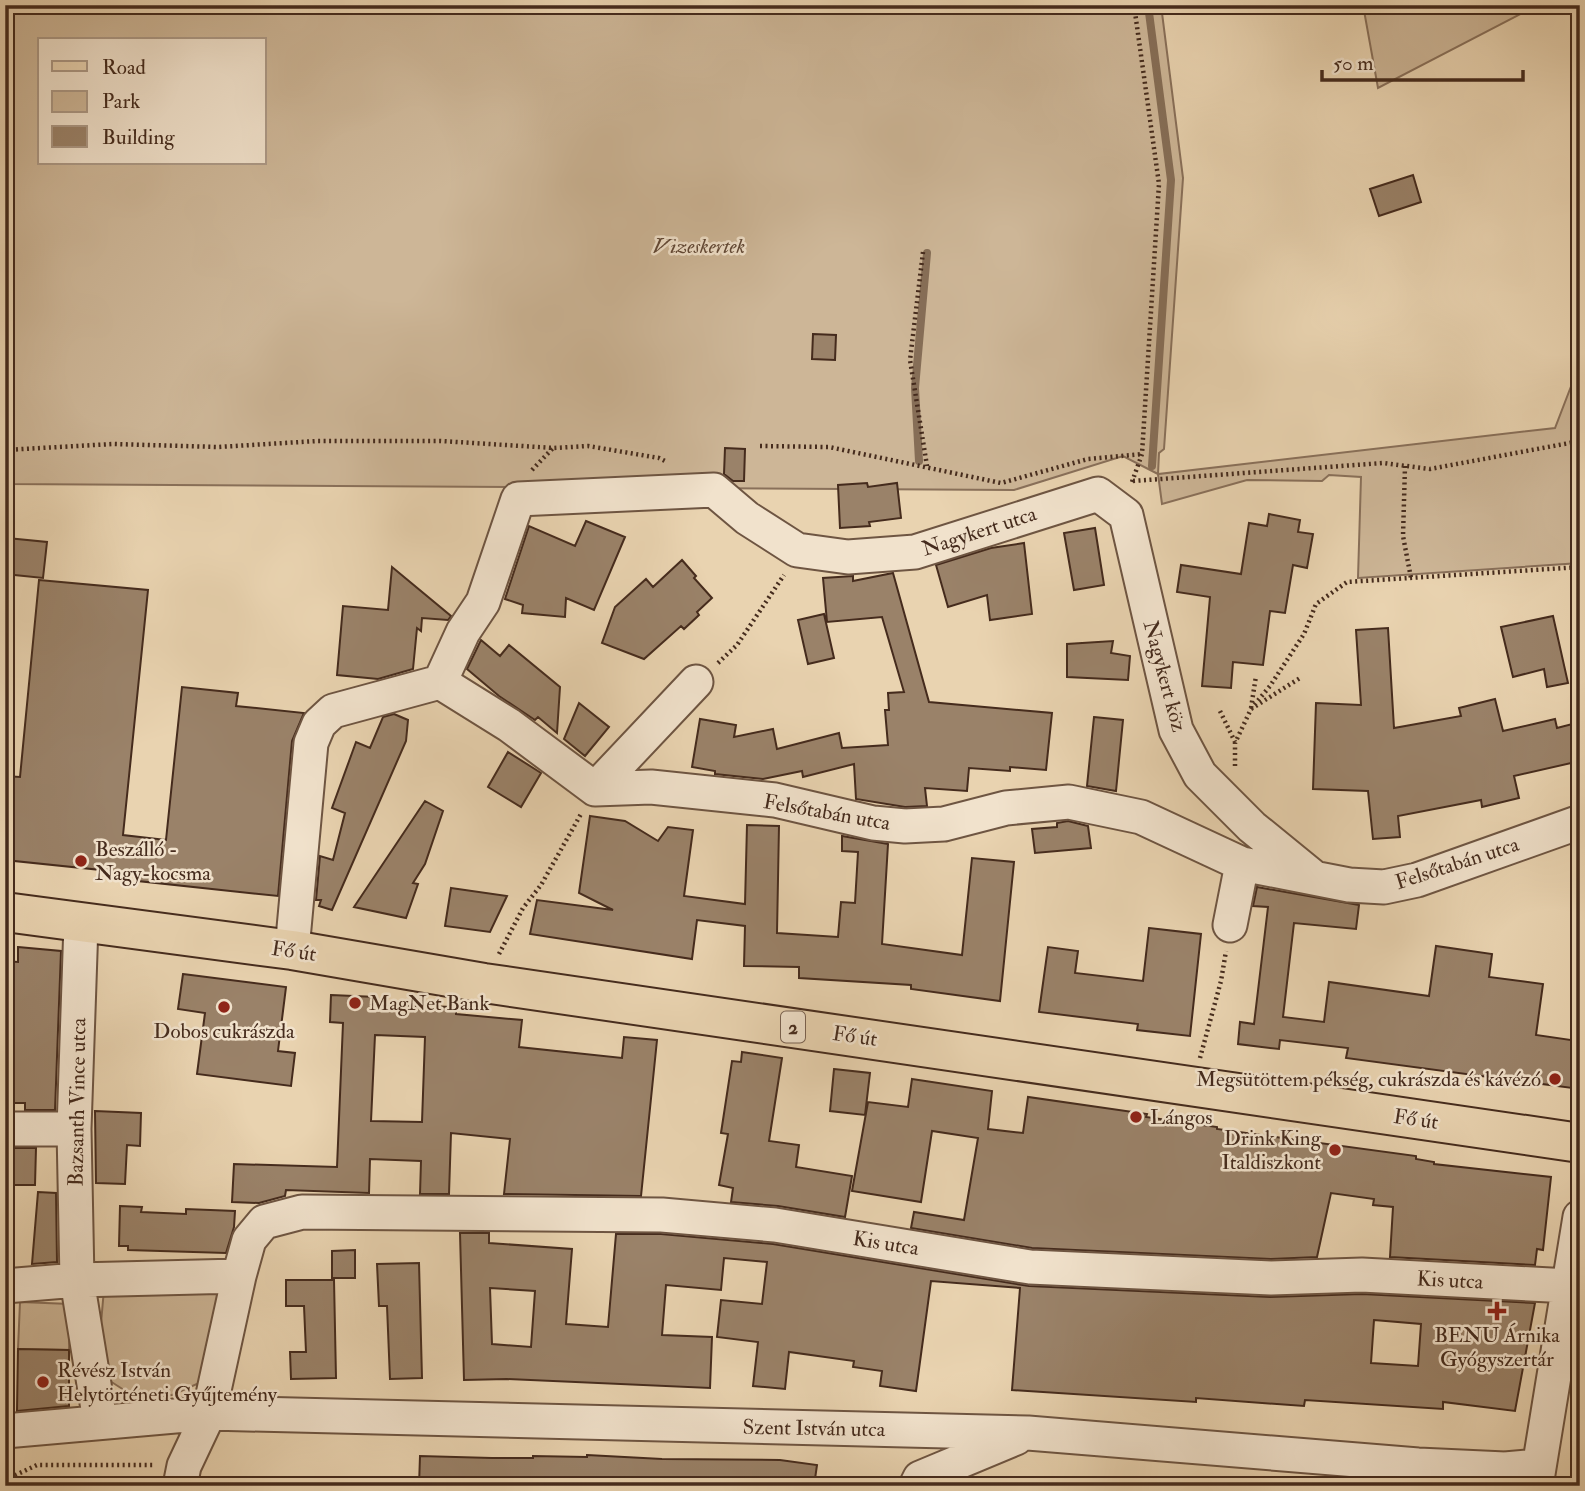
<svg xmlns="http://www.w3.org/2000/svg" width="1585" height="1491" font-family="'IM FELL Double Pica',serif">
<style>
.green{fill:#cdb697;stroke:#89705a;stroke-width:2;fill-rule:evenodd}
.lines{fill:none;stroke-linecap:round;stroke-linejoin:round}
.stream{stroke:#866e57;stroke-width:8}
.building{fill:#9a8269;stroke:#452b1d;stroke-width:2;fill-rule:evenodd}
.minor-casing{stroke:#6e5542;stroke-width:37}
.major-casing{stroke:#452b1d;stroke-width:42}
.path{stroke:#452b1d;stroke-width:4.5;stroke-dasharray:2 3.5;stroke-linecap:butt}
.minor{stroke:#f1e2cc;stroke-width:33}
.major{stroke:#e9d3b0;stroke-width:38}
.poi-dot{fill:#8f2418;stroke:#f1e2cc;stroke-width:2.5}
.labels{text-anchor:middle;stroke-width:5;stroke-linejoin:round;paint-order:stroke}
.shield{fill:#f1e2cc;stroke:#796252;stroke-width:2}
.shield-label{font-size:19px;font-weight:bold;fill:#452b1d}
.park-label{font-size:21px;font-style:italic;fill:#604735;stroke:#f1e2cc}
.street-label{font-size:21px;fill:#452b1d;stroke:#f1e2cc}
.poi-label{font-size:21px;fill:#452b1d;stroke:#f1e2cc;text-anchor:start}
</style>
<rect width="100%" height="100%" fill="#e9d3b0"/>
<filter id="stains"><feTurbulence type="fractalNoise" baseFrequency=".00286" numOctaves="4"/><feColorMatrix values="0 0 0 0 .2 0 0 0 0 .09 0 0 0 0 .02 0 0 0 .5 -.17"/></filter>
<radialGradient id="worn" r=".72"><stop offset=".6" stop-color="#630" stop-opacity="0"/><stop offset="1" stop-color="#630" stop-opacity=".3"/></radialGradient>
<path class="green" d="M5,5H1161L1183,178L1164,449L1159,453L1158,474L1555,428L1580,363V563L1358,578L1361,477L1329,475L1322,481L1247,480L1162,504L1158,474L1123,456L1014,490L5,484ZM40,40H264V163H40Z
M1363,5H1538L1378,88Z
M229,1287L206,1380L172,1395L138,1399L110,1381L100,1335L104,1289Z
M20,1302L70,1304L69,1350L18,1349Z"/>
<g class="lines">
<path class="stream" d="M1148,5L1171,180L1152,466
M919,461L915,388L927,253"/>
</g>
<path class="building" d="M1413,175L1421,202L1379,216L1370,189Z
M813,334L836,335L835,360L812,359Z
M725,448L745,449L744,481H733L724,474Z
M867,483L868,487L897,483L901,518L869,522L870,526L840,528L838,485Z
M1269,514L1300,520L1298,532L1313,534L1307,568L1293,565L1285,613L1270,611L1263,665L1233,662L1231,688L1202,686L1210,597L1177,592L1181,565L1241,574L1249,523L1267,526Z
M586,521L625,537L594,610L566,598L565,617L522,613L523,605L505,599L529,526L575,546Z
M1095,528L1104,585L1074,590L1064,533Z
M7,538L47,542L43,578L5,574Z
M1024,543L1032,614L990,620L987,595L948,607L936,565L991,548Z
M682,560L696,576L694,578L712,598L697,612L699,615L684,629L681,626L644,659L602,643L615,607L646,579L653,587Z
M392,567L451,616L448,620L422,618L421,631L417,628L413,669L378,679L337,675L343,606L388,610Z
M893,573L929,702L1052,713L1046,770L1010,767V771L969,768L967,791L925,788L927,806L905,807L856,799L854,764L803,777L802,771L763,779L715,774V771L692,767L700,719L736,725L734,737L773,729L777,749L839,733L842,748L888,745L885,710H889L888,693L904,692L882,617L827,622L823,578L853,576V581Z
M39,580L148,590L123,835L166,840L182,687L238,693L236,706L304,713L292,741L278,896L138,881L139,874L5,860V776L20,777Z
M824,614L834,658L808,664L798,620Z
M1553,616L1568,683L1547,687L1544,669L1513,677L1501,627Z
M1388,628L1394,728L1461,716L1459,708L1495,699L1503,731L1555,719L1557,728L1580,722V761L1514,776L1519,798L1482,807L1481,800L1398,816L1400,837L1373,839L1368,791L1313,789L1316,703L1361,705L1356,630Z
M481,640L500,656L509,645L560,687L557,733L538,717L535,720L499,696L467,669Z
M1113,641L1111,653L1130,656L1128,680L1067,677V644Z
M579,703L609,727L585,756L564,739Z
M394,714L408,720L406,741L332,910L319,906L321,900H316L320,856L333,860L345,813L332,808L356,742L370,748L383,717Z
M1094,717L1123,720L1116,791L1087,786Z
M508,752L541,773L521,807L488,787Z
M425,801L443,811L425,864L413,883L418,884L406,918L354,907Z
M590,816L625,821L658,841L668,827L693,830L684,896L745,904L747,825L779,826L777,933L838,937L841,902L855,903L858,852L842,851V836L888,844L882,944L962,955L972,858L1014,862L1000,1001L911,989V985L799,978V967L744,966L745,926L697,920L692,959L530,934L537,900L613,910L579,893Z
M1068,821L1088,826L1091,848L1035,853L1032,829L1057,827V823Z
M1257,887L1359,905L1356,929L1294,923L1283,1017L1324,1022L1329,982L1429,996L1436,946L1492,954L1489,977L1543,984L1536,1035L1578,1041L1572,1088L1346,1058L1348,1048L1280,1040L1279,1049L1238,1044L1240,1022L1254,1024L1268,907L1253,906Z
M451,888L507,896L490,932L445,926Z
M1149,928L1201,934L1190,1036L1137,1030L1138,1024L1039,1012L1048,947L1078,951L1075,973L1143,981Z
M18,947L61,951L55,1110H25V1103H5L9,1014H5V961L18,962Z
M183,974L286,987L278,1051L295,1053L291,1086L197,1074L205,1013L178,1009Z
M331,995L376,997V1005L456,1007V1014L522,1020L519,1047L622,1058L624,1037L657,1040L641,1196L504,1194L510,1139L451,1133L449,1194H420L421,1161L370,1159L369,1193L286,1190L285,1196L259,1203L232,1202L234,1164L337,1167L343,1023L330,1022ZM375,1035L425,1037L422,1122L371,1121Z
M742,1052L782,1058L769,1141L799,1145L796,1167L852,1176L845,1217L778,1206L731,1202L733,1188L719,1185L728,1134L721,1133L732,1061L741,1062Z
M834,1069L870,1073L865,1115L830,1111Z
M912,1079L992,1091L988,1129L1023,1133L1028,1097L1147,1114L1146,1117L1217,1127V1129L1416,1156V1159L1434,1162V1164L1551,1177L1543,1250L1537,1249L1535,1265L1390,1257L1393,1207L1373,1205L1374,1199L1331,1193L1317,1257L1271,1259L1032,1248L911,1228L914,1212L964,1220L978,1138L932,1131L921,1202L852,1191L868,1102L908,1107Z
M95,1111L141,1113L140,1146L127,1145L125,1184L96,1183Z
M8,1148H36L35,1185H8Z
M38,1192L56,1193L57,1262L32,1264Z
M120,1206L142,1207L141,1212L186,1214V1209L235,1211L234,1227L226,1253L128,1250V1246H119Z
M460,1233H489V1243L572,1249L566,1324L608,1327L616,1234H661L773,1244L1029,1286L1270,1297L1362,1294L1535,1303L1515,1411L1443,1402V1409L1305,1400L1304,1406L1196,1398V1402L1012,1390L1020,1288L931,1281L916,1391L880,1386L882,1371L853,1367L854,1361L789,1352L785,1389L753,1386L758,1342L717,1337L721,1300L762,1304L767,1262L724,1258L721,1290L666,1285L662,1335L712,1337L710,1388L507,1379L464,1380ZM490,1288L535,1291L531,1347L492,1344ZM1374,1320L1421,1324L1418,1366L1371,1363Z
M355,1250V1278H332V1251Z
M419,1263L422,1378L390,1379L387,1306H379L377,1264Z
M286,1280H334L336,1378L291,1379L290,1352H306L304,1306H286Z
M18,1349L69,1350V1406L17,1411Z
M587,1455L662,1459L780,1460L817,1465L814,1486H419L420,1456L492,1458H533V1456L587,1457Z"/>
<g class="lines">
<g class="minor-casing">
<path id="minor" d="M440,682L463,632L483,602L518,499L714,490L747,518L797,550L848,557L915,552L1098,494L1126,515L1176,730L1200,775L1252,827L1311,875
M595,789L696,682
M81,924L74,1129L77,1280L100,1421
M1230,925L1242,864
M292,950L311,743L319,724L333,711L440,682L509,725L595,789L651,787L775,800L873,823L905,826L944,824L1006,808L1069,802L1141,817L1242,864L1349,885L1384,887L1417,880L1580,822
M5,1129H74
M5,1286L77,1280L239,1276
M5,1431L209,1413L1028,1433L1418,1465L1505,1469L1539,1466
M180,1486L184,1466L209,1413L239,1276L249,1240L264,1222L302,1212L662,1215L775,1225L1030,1267L1271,1278L1362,1275L1569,1286
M916,1486L920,1478L1016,1438
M1536,1486L1580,1217"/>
</g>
<g class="major-casing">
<path id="major" d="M5,912L292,950L484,983L1580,1143"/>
</g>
<path class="path" d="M923,252L910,360L927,466
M760,446L829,447L1001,483L1088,459L1142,454
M5,450L113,444L218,447L317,441H441L554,448L588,446L659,458L665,461
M1405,466L1403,536L1411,578
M532,470L553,448
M1133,481L1383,463L1430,469L1580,441
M1132,482L1142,454L1159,184L1134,5
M718,663L737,645L784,575
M1251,708L1256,676
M1251,709L1270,686L1304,634L1316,604L1347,582L1580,567
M1220,711L1235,742
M1235,766V743L1251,709L1300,678
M499,954L523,908L541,885L581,814
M1200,1058L1221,981L1226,951
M5,1480L37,1465H155"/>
<use href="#minor" class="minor"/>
<use href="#major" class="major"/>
</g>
<g class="poi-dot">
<circle cx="81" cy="861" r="7"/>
<circle cx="355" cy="1003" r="7"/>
<circle cx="224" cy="1007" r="7"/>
<circle cx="1555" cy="1079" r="7"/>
<circle cx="1136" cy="1117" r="7"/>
<circle cx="1335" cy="1150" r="7"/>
<path d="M1493.5 1300.5h7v7h7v7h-7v7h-7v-7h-7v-7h7z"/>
<circle cx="43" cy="1382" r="7"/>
</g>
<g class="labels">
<rect class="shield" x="781" y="1011.5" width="24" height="31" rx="5"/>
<g class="shield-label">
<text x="793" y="1034">2</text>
</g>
<g class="park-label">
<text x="699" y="253">Vizeskertek</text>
</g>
<g class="street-label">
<text transform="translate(979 531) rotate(-18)" y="7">Nagykert utca</text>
<text transform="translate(1165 676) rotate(75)" y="7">Nagykert köz</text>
<text transform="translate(827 812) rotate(10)" y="7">Felsőtabán utca</text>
<text transform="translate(1457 863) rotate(-18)" y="7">Felsőtabán utca</text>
<text transform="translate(294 951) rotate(8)" y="7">Fő út</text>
<text transform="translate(855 1036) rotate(8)" y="7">Fő út</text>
<text transform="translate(77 1102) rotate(-89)" y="7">Bazsanth Vince utca</text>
<text transform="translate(1416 1119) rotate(8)" y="7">Fő út</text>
<text transform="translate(886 1243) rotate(9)" y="7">Kis utca</text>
<text transform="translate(1450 1280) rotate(3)" y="7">Kis utca</text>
<text transform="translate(814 1428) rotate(1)" y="7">Szent István utca</text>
</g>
<g class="poi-label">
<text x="95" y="856">Beszálló -<tspan x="95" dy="24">Nagy-kocsma</tspan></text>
<text x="369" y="1010">MagNet Bank</text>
<text x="224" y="1038" text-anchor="middle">Dobos cukrászda</text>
<text x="1541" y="1086" text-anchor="end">Megsütöttem pékség, cukrászda és kávézó</text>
<text x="1150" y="1124">Lángos</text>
<text x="1321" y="1145" text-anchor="end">Drink King<tspan x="1321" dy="24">Italdiszkont</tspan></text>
<text x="1497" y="1342" text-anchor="middle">BENU Árnika<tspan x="1497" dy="24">Gyógyszertár</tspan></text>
<text x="57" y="1377">Révész István<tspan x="57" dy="24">Helytörténeti Gyűjtemény</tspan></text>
</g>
</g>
<rect width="1585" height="1491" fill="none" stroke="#e9d3b0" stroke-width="28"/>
<rect x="7" y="7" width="1571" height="1477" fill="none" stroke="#452b1d" stroke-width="3.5"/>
<rect x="14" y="14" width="1557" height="1463" fill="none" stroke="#452b1d" stroke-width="2"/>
<rect x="38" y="38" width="228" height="126" fill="#f1e2cc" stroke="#ac9986" stroke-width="2"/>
<rect x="52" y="61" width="35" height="10" fill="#e9d3b0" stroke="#ac9986" stroke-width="2"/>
<text x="102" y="74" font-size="21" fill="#452b1d">Road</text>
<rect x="52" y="91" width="35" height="21" fill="#cdb697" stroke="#ac9986" stroke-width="2"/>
<text x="102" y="108" font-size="21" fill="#452b1d">Park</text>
<rect x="52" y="126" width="35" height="21" fill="#9a8269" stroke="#ac9986" stroke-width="2"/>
<text x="102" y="144" font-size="21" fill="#452b1d">Building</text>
<path d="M1322 70v10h201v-10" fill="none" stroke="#452b1d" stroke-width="3.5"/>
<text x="1333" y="70" font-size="21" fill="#452b1d" stroke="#f1e2cc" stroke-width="5" paint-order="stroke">50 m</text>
<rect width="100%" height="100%" filter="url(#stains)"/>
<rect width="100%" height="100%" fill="url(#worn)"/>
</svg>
